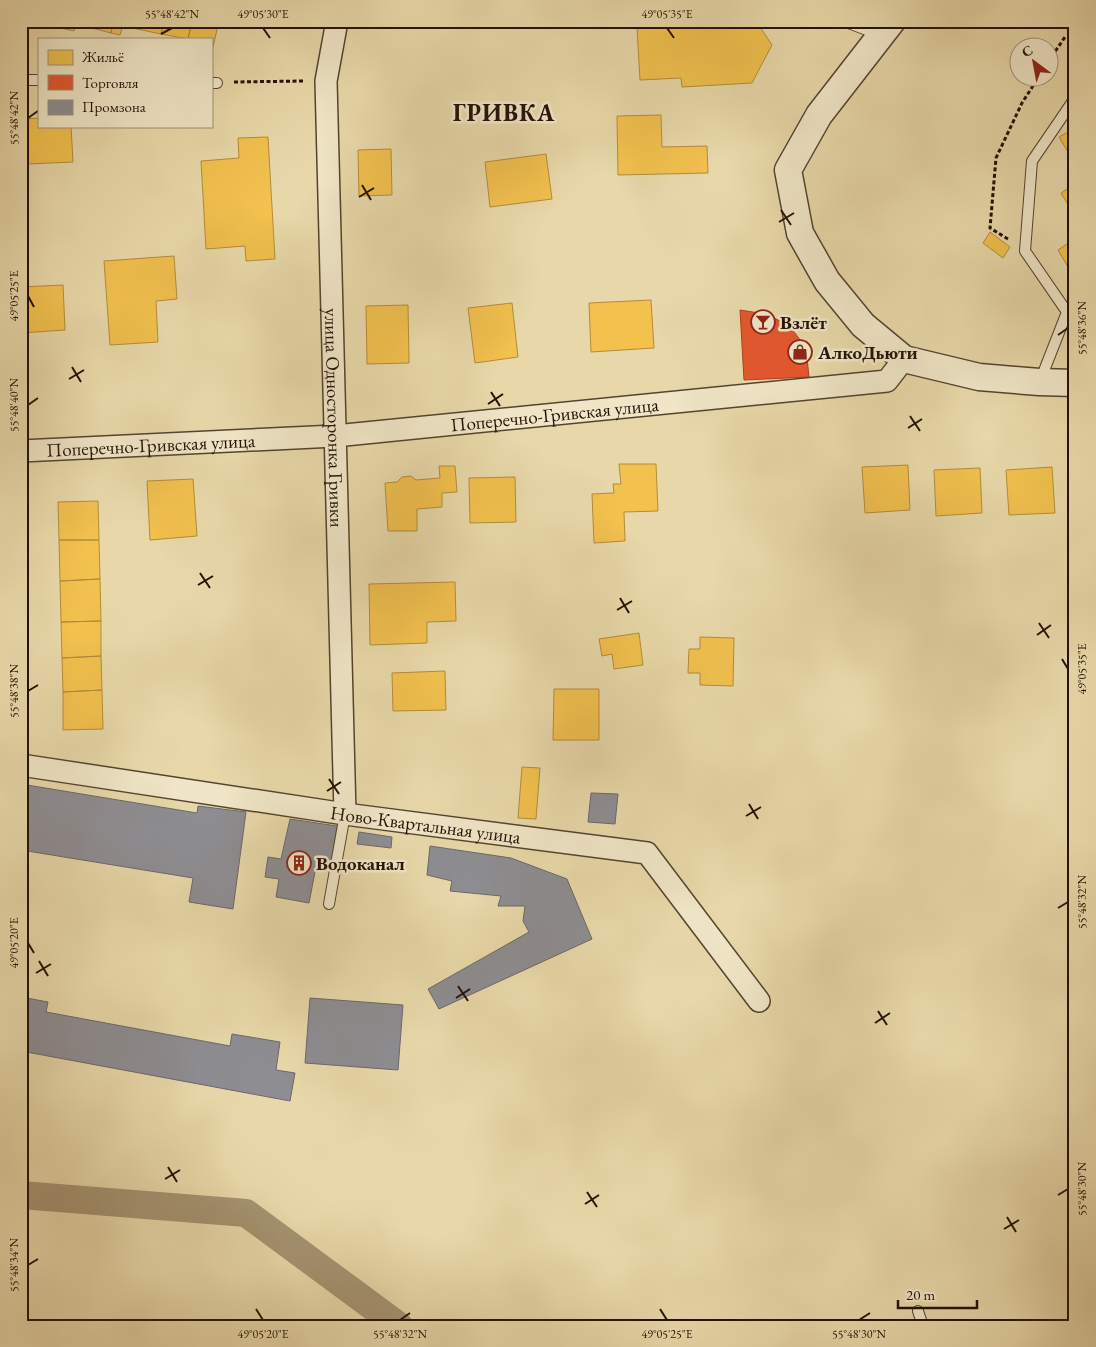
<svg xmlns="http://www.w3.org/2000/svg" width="1096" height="1347" font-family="'EB Garamond',serif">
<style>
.homes{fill:#f2c14e;stroke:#b48c39}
.shops{fill:#e4572e;stroke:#aa4222}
.industry{fill:#8d8d92;stroke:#6d6868}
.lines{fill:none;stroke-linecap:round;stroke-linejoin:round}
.canal{stroke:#a59472;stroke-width:28}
.service-casing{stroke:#544330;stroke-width:12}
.minor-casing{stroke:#544330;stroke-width:24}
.tertiary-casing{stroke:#544330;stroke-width:29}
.path{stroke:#231107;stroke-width:3;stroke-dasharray:4 2.5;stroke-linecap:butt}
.service{stroke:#f0e6c7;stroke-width:10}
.minor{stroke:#f0e6c7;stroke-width:21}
.tertiary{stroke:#f0e6c7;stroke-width:26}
.ticks{fill:none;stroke:#231107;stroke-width:2}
.labels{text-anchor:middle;stroke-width:5;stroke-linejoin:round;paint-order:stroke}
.poi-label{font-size:19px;font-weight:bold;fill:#231107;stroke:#f0e6c7;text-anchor:start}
.street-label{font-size:19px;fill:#231107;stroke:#f0e6c7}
.district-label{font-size:24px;font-weight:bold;letter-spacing:1px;fill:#231107;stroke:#f0e6c7}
.neatline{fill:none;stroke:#231107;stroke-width:2}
.ticks-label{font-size:12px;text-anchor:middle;fill:#231107}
</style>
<rect width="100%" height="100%" fill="#e8d8a9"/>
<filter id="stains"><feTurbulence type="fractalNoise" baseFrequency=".004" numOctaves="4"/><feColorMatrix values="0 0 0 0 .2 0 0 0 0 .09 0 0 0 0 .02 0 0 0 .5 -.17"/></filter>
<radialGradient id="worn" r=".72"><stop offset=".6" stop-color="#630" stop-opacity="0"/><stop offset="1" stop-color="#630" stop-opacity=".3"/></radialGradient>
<path class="homes" d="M52,21H89L88,27L76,24L74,31L51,26Z
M89,21H113L111,33L88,27Z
M113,21H139L137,29L123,25L120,35L111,33Z
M139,21H164L161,34L137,29Z
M164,21H192L188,39L161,34Z
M192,21H219L213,47L211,46V39H188Z
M758,24L772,45L752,83L682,87L681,78L640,80L637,28Z
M661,115L662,147L707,146L708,173L618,175L617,116Z
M39,118V126H71L73,162L27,164L24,119Z
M1075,128V164L1059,137Z
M268,137L275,259L246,261L245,246L206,249L201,161L239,158L238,138Z
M391,149L392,195L359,196L358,150Z
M546,154L552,199L490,207L485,162Z
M1075,184V216L1061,193Z
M1075,225V279L1058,250L1073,240L1067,230Z
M990,232L1010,247L1003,258L983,243Z
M174,256L177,299L156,301L158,342L110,345L104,261Z
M63,285L65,330L21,333V287Z
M651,300L654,348L591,352L589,303Z
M512,303L518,357L475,363L468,308Z
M408,305L409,363L367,364L366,306Z
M619,464H656L658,511L624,512L625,541L594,543L592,494L614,493L613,484H621Z
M908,465L910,510L865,513L862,467Z
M439,466H455L457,492L442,493V507L417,509V531H388L385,483L397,482L402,477L411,476L416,480L440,478Z
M1052,467L1055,513L1009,515L1006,470Z
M980,468L982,513L936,516L934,470Z
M515,477L516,522L470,523L469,478Z
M193,479L197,536L150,540L147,481Z
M98,501L99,540H59L58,502Z
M59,540H99L100,579L60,581Z
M100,579L101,621L61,622L60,581Z
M455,582L456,621L427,622V643L370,645L369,584Z
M101,621V656L62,658L61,622Z
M639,633L643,665L614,669L612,654L602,656L599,639Z
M700,637L734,638L733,686L700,685V673H688L689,649H700Z
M101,656L102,690L63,692L62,658Z
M445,671L446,710L393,711L392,673Z
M554,689H599V740H553Z
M102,690L103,729L63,730V692Z
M522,767L540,768L536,819L518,818Z"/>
<path class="shops" d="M740,310L765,314L789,325L806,348L809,377L744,380Z"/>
<path class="industry" d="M21,784L197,813L198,806L246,812L233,909L189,902L193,878L21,850Z
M591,793L618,794L615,824L588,822Z
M290,819L337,826L330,870L316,867L309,903L276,897L279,879L265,877L268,857L281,859Z
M359,832L392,837L391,848L357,844Z
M430,846L511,858L567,879L592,939L439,1009L428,989L529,932L523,921L525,906H498L501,896L450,891L452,881L427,875Z
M21,997L48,1002L46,1012L230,1046L232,1034L280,1042L276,1070L295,1073L290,1101L21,1051Z
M310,998L403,1005L398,1070L305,1063Z"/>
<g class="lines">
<path class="canal" d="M21,1195L246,1213L399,1326"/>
<g class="service-casing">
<path id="service" d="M843,21L880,35
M1074,21L1075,22
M21,80H39
M211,83H217
M1040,381L1067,312L1025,251L1032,161L1075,98
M329,904L345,814
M918,1311L923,1326"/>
</g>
<g class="minor-casing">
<g id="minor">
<path id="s1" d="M337,21L326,81L345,814"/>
<path id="s2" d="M21,451L335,436L887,381L904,359"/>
<path id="s3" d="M21,765L345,814L647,853L759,1001"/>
</g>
</g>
<g class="tertiary-casing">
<path id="tertiary" d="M892,21L819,115L788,170L800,233L827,281L863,325L904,359L979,377L1039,382L1075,383"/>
</g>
<path class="path" d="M1048,62L1065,37
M234,82L303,81
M1008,239L990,228L996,158L1022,103L1038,78"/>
<use href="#service" class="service"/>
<use href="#minor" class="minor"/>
<use href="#tertiary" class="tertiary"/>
</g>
<path class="ticks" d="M263,28L270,38M667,28L674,38M161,34L172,28M28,118L38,111M362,185L371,200M359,197L374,188M781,210L791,225M779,222L794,213M28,296L34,307M1058,335L1068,328M72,367L81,382M69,379L84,370M491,392L500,406M488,404L503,394M28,405L38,398M910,416L920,431M908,428L922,419M200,573L210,588M198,585L213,576M620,598L629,613M617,610L632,601M1039,623L1049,638M1037,635L1051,625M1062,659L1068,669M28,691L38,685M329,779L339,794M327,791L341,782M749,804L758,819M746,816L761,807M1058,908L1068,902M28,943L34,953M39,961L48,976M36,973L51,964M458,986L468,1001M456,998L470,989M878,1011L887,1025M875,1023L890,1013M168,1167L177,1182M165,1179L180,1170M587,1192L597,1207M1058,1195L1068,1189M585,1204L599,1195M1007,1217L1016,1232M1004,1229L1019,1220M28,1265L38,1259M256,1309L263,1320M660,1309L667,1320M400,1320L410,1313M859,1320L870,1313"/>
<defs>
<g id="bar-ring" transform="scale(1.25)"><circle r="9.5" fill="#f0e6c7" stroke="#8f2418" stroke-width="1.5"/><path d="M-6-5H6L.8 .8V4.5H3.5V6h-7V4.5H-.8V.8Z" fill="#8f2418"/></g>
<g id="shop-ring" transform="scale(1.25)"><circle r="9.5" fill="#f0e6c7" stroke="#8f2418" stroke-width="1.5"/><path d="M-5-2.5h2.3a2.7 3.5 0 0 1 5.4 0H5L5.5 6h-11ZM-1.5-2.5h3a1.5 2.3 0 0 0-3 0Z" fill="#8f2418"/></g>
<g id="building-ring" transform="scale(1.25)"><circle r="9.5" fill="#f0e6c7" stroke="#8f2418" stroke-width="1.5"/><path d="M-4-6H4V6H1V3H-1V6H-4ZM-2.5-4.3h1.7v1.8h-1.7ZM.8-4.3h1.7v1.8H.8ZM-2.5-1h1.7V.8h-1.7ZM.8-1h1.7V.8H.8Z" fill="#8f2418"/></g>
</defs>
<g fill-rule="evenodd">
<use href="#bar-ring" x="763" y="322"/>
<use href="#shop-ring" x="800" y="352"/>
<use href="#building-ring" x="299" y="863"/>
</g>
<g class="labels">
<g class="poi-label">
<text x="780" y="329">Взлёт</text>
<text x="818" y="359">АлкоДьюти</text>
<text x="316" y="870">Водоканал</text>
</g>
<g class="street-label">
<text dy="7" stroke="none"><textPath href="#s2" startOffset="535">Поперечно-Гривская улица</textPath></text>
<text dy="7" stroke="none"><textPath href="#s1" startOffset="398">улица Односторонка Гривки</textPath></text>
<text dy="7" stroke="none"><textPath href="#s2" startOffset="130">Поперечно-Гривская улица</textPath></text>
<text dy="7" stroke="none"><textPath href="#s3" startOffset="409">Ново-Квартальная улица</textPath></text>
</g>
<g class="district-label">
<text x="504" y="121">ГРИВКА</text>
</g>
</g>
<rect width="1096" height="1347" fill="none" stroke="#e8d8a9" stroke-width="55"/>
<rect x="38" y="38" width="175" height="90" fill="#f0e6c7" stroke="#9e917a"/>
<rect x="48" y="50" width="25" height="15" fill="#f2c14e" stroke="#9e917a"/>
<text x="82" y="62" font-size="15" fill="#231107">Жильё</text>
<rect x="48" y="75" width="25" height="15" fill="#e4572e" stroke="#9e917a"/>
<text x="82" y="88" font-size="15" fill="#231107">Торговля</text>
<rect x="48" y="100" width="25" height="15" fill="#8d8d92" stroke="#9e917a"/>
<text x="82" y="112" font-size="15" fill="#231107">Промзона</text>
<g transform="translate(1034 62) rotate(328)"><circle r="24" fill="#f0e6c7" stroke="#9e917a"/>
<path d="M0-4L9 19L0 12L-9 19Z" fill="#8f2418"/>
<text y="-8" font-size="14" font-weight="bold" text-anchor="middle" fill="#231107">С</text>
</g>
<path d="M898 1300v8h79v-8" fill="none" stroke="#231107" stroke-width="2.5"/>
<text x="906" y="1300" font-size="15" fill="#231107" stroke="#f0e6c7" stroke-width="4" paint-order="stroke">20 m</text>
<rect x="28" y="28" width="1040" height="1292" class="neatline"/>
<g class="ticks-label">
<text x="172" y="18">55°48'42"N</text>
<text x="263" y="18">49°05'30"E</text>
<text x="667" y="18">49°05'35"E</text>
<text transform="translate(14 118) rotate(-90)" y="4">55°48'42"N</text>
<text transform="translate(14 296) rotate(-90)" y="4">49°05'25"E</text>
<text transform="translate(1082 328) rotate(-90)" y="4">55°48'36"N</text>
<text transform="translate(14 405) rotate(-90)" y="4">55°48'40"N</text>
<text transform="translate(1082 669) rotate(-90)" y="4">49°05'35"E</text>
<text transform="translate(14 691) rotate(-90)" y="4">55°48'38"N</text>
<text transform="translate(1082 902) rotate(-90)" y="4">55°48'32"N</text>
<text transform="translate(14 943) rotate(-90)" y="4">49°05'20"E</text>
<text transform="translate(1082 1189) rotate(-90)" y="4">55°48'30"N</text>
<text transform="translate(14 1265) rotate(-90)" y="4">55°48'34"N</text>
<text x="263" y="1338">49°05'20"E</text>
<text x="400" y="1338">55°48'32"N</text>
<text x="667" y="1338">49°05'25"E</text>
<text x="859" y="1338">55°48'30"N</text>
</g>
<rect width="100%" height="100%" filter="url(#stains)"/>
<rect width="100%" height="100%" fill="url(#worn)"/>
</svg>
